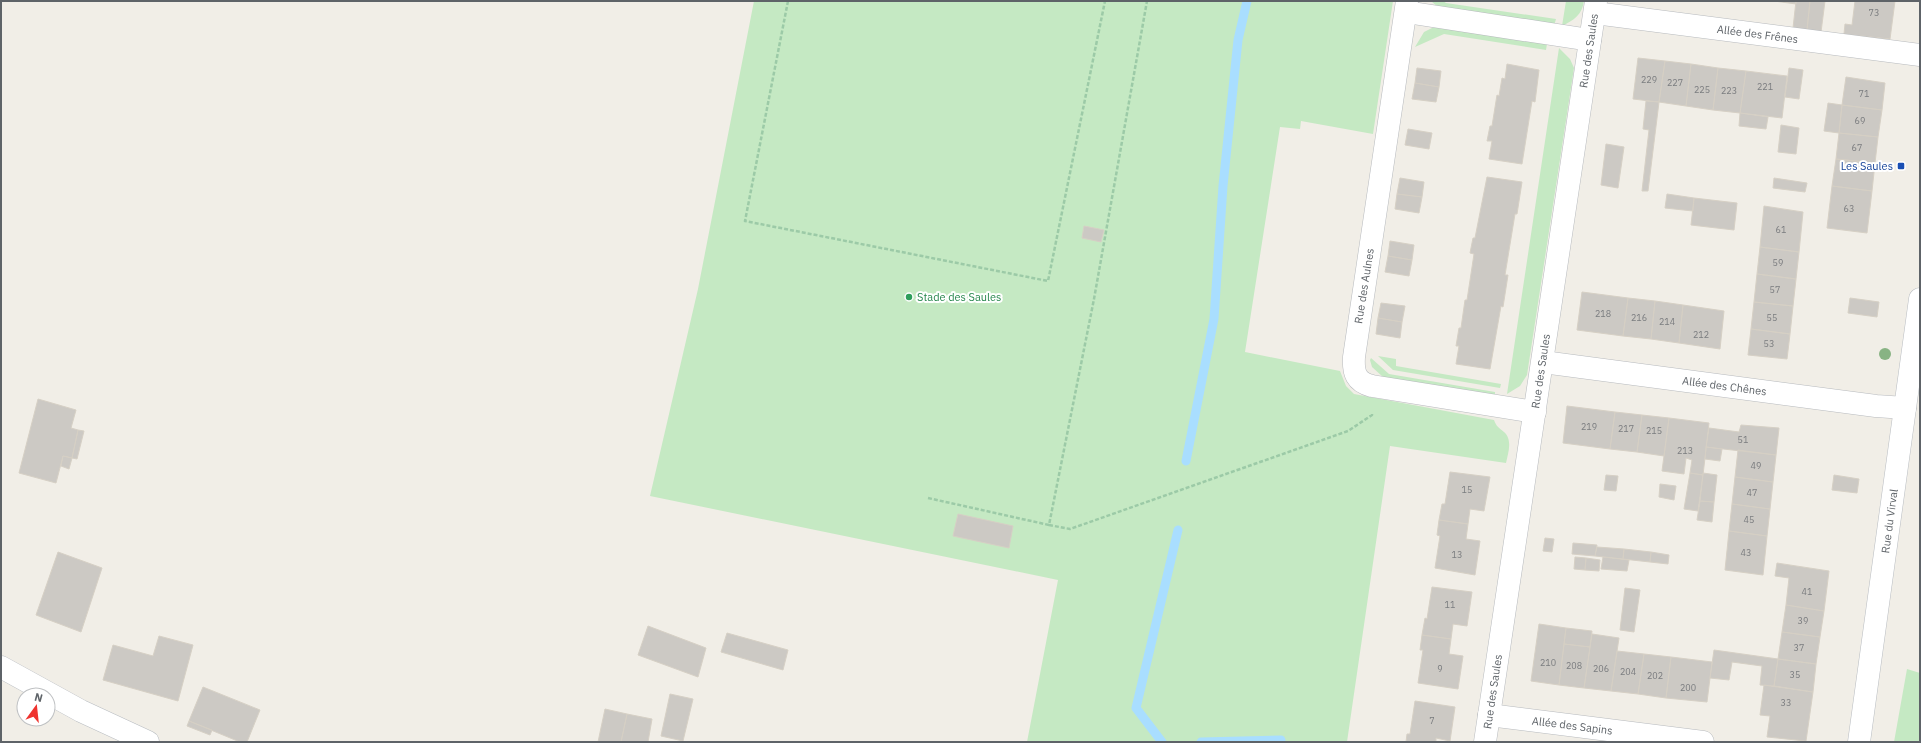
<svg xmlns="http://www.w3.org/2000/svg" width="1921" height="743" font-family="'IBM Plex Sans',sans-serif">
<style>
.green{fill:#c5e9c3}
.lines{fill:none;stroke-linecap:round;stroke-linejoin:round}
.stream{stroke:#a9deff;stroke-width:9}
.building{fill:#ccc9c4;stroke:#d6d0c5}
.street-casing{stroke:#b7babe;stroke-width:23}
.secondary-casing{stroke:#b8bcc1;stroke-width:23}
.path{stroke:#9ccaa7;stroke-width:2.5;stroke-dasharray:4 2;stroke-linecap:butt}
.street{stroke:#fff;stroke-width:22}
.secondary{stroke:#fff;stroke-width:22}
.tree{fill:#88b383}
.transit-dot{fill:#1a4fb4;stroke:#fff;stroke-width:1.5}
.leisure-dot{fill:#2e9e5b;stroke:#fff;stroke-width:1.5}
.labels{text-anchor:middle;stroke-width:4;stroke-linejoin:round;paint-order:stroke}
.number-label{font-size:9px;fill:#7a7c7f}
.street-label{font-size:11px;fill:#5e6368;stroke:#fff}
.transit-label{font-size:11px;fill:#164399;stroke:#fff;text-anchor:end}
.leisure-label{font-size:11px;fill:#27864d;stroke:#fff;text-anchor:start}
</style>
<rect width="100%" height="100%" fill="#f1eee7"/>
<path class="green" d="M754,1H1393L1373,134L1301,121L1300,129L1280,127L1245,352L1340,371L1346,386L1354,394L1494,420C1496,426 1499,428 1504,432C1513,440 1508,453 1506,463L1390,446L1347,742H1027L1058,580L650,496L698,289Z
M1431,1H1443L1446,3L1556,19L1554,26L1440,9Z
M1566,1H1584C1582,15 1574,20 1562,26Z
M1434,27L1547,44L1546,50L1444,34L1415,47L1424,32Z
M1559,48L1570,59L1574,68L1527,375L1520,386L1507,394Z
M1378,356L1396,359V366L1501,384L1500,388L1393,370Z
M1371,358L1389,374L1495,392V396L1383,377L1372,367L1370,360Z
M1907,669L1920,673V742H1894Z"/>
<g class="lines">
<path class="stream" d="M1186,461L1214,319L1223,186L1238,40L1247,1
M1162,742L1136,708L1178,530
M1201,742L1281,740"/>
</g>
<path class="building" d="M1774,1H1796V4Z
M1796,1H1810L1807,30L1793,28Z
M1810,1H1825L1821,32L1807,30Z
M1855,1H1895L1890,39L1844,34L1845,24L1852,25Z
M1638,58L1665,61L1659,102L1633,99Z
M1665,61L1691,64L1686,106L1659,102Z
M1507,64L1539,70L1535,102L1532,101L1522,164L1489,159L1492,141H1487L1490,126H1492L1497,95L1499,96L1502,78L1505,79Z
M1691,64L1718,68L1713,110L1686,106Z
M1417,68L1441,71L1439,87L1415,83Z
M1718,68L1746,71L1740,113L1713,110Z
M1789,68L1803,70L1799,99L1785,97Z
M1746,71L1787,76L1782,118L1740,113Z
M1846,77L1885,83L1882,110L1842,105Z
M1415,83L1439,87L1436,102L1412,99Z
M1646,101L1659,102L1648,191H1642L1649,130L1643,129Z
M1828,103L1842,105L1839,133L1824,131Z
M1842,105L1882,110L1878,137L1839,133Z
M1740,113L1768,117L1766,129L1739,126Z
M1781,125L1799,128L1796,154L1778,152Z
M1408,129L1432,133L1429,149L1405,145Z
M1839,133L1878,137L1875,163L1836,159Z
M1606,144L1624,147L1618,188L1601,185Z
M1836,159L1875,163L1872,191L1832,186Z
M1487,177L1522,182L1517,214H1515L1505,275H1508L1503,307L1501,306L1490,369L1456,364L1459,346H1456L1459,328H1461L1465,300H1467L1474,254L1470,253L1473,238H1475Z
M1400,178L1424,182L1422,197L1397,194Z
M1774,178L1807,183L1805,192L1773,188Z
M1832,186L1872,191L1867,233L1827,228Z
M1397,194L1422,197L1419,213L1395,209Z
M1667,194L1694,198L1693,211L1665,208Z
M1694,198L1737,203L1734,230L1691,225Z
M1764,206L1803,212L1799,252L1760,247Z
M1084,226L1104,230L1101,242L1082,238Z
M1390,241L1414,245L1412,260L1388,256Z
M1760,247L1799,252L1796,279L1757,274Z
M1388,256L1412,260L1409,276L1385,272Z
M1757,274L1796,279L1793,306L1754,302Z
M1582,292L1628,298L1623,336L1577,330Z
M1628,298L1655,301L1651,339L1623,336Z
M1850,298L1879,302L1877,317L1848,313Z
M1655,301L1683,305L1679,343L1651,339Z
M1754,302L1793,306L1790,334L1751,329Z
M1381,303L1405,306L1402,322L1378,318Z
M1683,305L1724,311L1720,349L1679,343Z
M1378,318L1402,322L1400,338L1376,334Z
M1751,329L1790,334L1787,359L1748,355Z
M38,399L76,410L71,428L78,430L72,458L63,456L56,483L19,473Z
M1567,406L1615,412L1610,449L1563,443Z
M1615,412L1642,415L1637,452L1610,449Z
M1642,415L1669,418L1664,456L1637,452Z
M1669,418L1709,423L1703,475L1690,473L1692,460L1686,458L1684,474L1662,471Z
M1741,425L1779,428L1776,455L1706,447L1709,428L1739,432Z
M78,430L84,431L77,459L72,458Z
M1706,447L1722,449L1720,461L1705,459Z
M1738,450L1776,455L1773,482L1735,477Z
M63,456L72,458L69,469L61,466Z
M1450,472L1490,477L1484,511L1470,509L1468,524L1439,520L1442,504H1445Z
M1690,473L1703,475L1698,511L1684,509Z
M1703,473L1717,475L1714,502L1700,501Z
M1606,475L1618,476L1616,491L1604,490Z
M1834,475L1859,479L1857,493L1832,490Z
M1735,477L1773,482L1770,509L1732,504Z
M1660,484L1676,486L1674,500L1659,497Z
M1700,501L1714,502L1712,522L1697,520Z
M1732,504L1770,509L1767,536L1729,531Z
M958,514L1013,526L1009,548L953,536Z
M1439,520L1468,524L1466,539L1480,541L1475,575L1435,568L1440,536L1437,535Z
M1729,531L1767,536L1763,575L1725,570Z
M1545,538L1554,539L1552,552L1543,551Z
M1573,543L1597,545L1595,556L1572,554Z
M1597,547L1624,549L1623,559L1595,556Z
M1624,549L1651,552L1650,562L1623,559Z
M58,552L102,568L81,632L36,615Z
M1651,552L1669,555L1668,564L1650,562Z
M1575,557L1586,558L1585,570L1574,569Z
M1603,557L1629,560L1627,571L1601,569Z
M1586,558L1600,560L1599,571L1585,570Z
M1777,563L1829,571L1824,611L1786,605L1789,578L1775,576Z
M1432,587L1472,592L1467,626L1453,624L1451,639L1422,635L1425,618L1427,619Z
M1625,588L1640,590L1634,632L1620,630Z
M1786,605L1824,611L1820,637L1782,632Z
M1539,624L1566,628L1559,685L1531,681Z
M648,626L706,648L698,677L638,655Z
M1566,628L1592,631L1590,647L1564,644Z
M1782,632L1820,637L1816,664L1778,659Z
M727,633L788,650L783,670L721,652Z
M1592,634L1619,638L1611,691L1584,688Z
M1422,635L1451,639L1449,654L1463,656L1458,689L1418,683L1423,650H1420Z
M159,636L193,645L178,701L103,680L113,645L153,656Z
M1564,644L1590,647L1584,688L1559,685Z
M1714,650L1778,659L1774,686L1760,685L1762,666L1732,662L1729,680L1710,678Z
M1617,651L1644,654L1638,694L1611,691Z
M1644,654L1671,657L1666,698L1638,694Z
M1671,657L1712,662L1707,702L1666,698Z
M1778,659L1816,664L1813,692L1774,686Z
M1764,685L1813,692L1806,741L1767,737L1770,716L1760,715Z
M203,687L260,710L247,742H240L189,721Z
M670,694L693,699L683,741L661,736Z
M1415,701L1455,707L1450,741L1436,738V742H1406L1407,734H1410Z
M605,709L627,714L621,742H598Z
M627,714L652,719L648,742H621Z
M189,721L212,730L210,735L187,726Z"/>
<g class="lines">
<g class="street-casing">
<g id="street">
<path d="M1407,1L1354,357C1353,373 1356,382 1372,386L1535,412"/>
<path d="M1406,12L1590,40"/>
<path id="s1" d="M1595,13L1920,55"/>
<path id="s2" d="M1543,362L1876,406L1905,408"/>
<path id="s3" d="M1489,715L1703,742"/>
<path id="s4" d="M1485,742L1596,1"/>
</g>
</g>
<g class="secondary-casing">
<g id="secondary">
<path d="M1,667L81,711L148,742"/>
<path id="s5" d="M1859,742L1920,299"/>
</g>
</g>
<path class="path" d="M788,1L745,221L1048,281L1105,1
M928,498L1049,525L1094,299L1147,1
M1049,525L1070,529L1348,431L1372,415V413"/>
<use href="#street" class="street"/>
<use href="#secondary" class="secondary"/>
</g>
<circle class="tree" cx="1885" cy="354" r="6"/>
<rect class="transit-dot" x="1897" y="162" width="8" height="8" rx="2"/>
<circle class="leisure-dot" cx="909" cy="297" r="4"/>
<g class="labels">
<g class="number-label">
<text x="1874" y="16">73</text>
<text x="1649" y="83">229</text>
<text x="1675" y="86">227</text>
<text x="1765" y="90">221</text>
<text x="1702" y="93">225</text>
<text x="1729" y="94">223</text>
<text x="1864" y="97">71</text>
<text x="1860" y="124">69</text>
<text x="1857" y="151">67</text>
<text x="1849" y="212">63</text>
<text x="1781" y="233">61</text>
<text x="1778" y="266">59</text>
<text x="1775" y="293">57</text>
<text x="1603" y="317">218</text>
<text x="1639" y="321">216</text>
<text x="1772" y="321">55</text>
<text x="1667" y="325">214</text>
<text x="1701" y="338">212</text>
<text x="1769" y="347">53</text>
<text x="1589" y="430">219</text>
<text x="1626" y="432">217</text>
<text x="1654" y="434">215</text>
<text x="1743" y="443">51</text>
<text x="1685" y="454">213</text>
<text x="1756" y="469">49</text>
<text x="1467" y="493">15</text>
<text x="1752" y="496">47</text>
<text x="1749" y="523">45</text>
<text x="1746" y="556">43</text>
<text x="1457" y="558">13</text>
<text x="1807" y="595">41</text>
<text x="1450" y="608">11</text>
<text x="1803" y="624">39</text>
<text x="1799" y="651">37</text>
<text x="1548" y="666">210</text>
<text x="1574" y="669">208</text>
<text x="1440" y="672">9</text>
<text x="1601" y="672">206</text>
<text x="1628" y="675">204</text>
<text x="1795" y="678">35</text>
<text x="1655" y="679">202</text>
<text x="1688" y="691">200</text>
<text x="1786" y="706">33</text>
<text x="1432" y="724">7</text>
</g>
<g class="street-label">
<text dy="4" stroke="none"><textPath href="#s1" startOffset="164">Allée des Frênes</textPath></text>
<text dy="4" stroke="none"><textPath href="#s4" startOffset="699">Rue des Saules</textPath></text>
<text transform="translate(1364 286) rotate(-81)" y="4">Rue des Aulnes</text>
<text dy="4" stroke="none"><textPath href="#s4" startOffset="375">Rue des Saules</textPath></text>
<text dy="4" stroke="none"><textPath href="#s2" startOffset="183">Allée des Chênes</textPath></text>
<text dy="4" stroke="none"><textPath href="#s5" startOffset="223">Rue du Virval</textPath></text>
<text dy="4" stroke="none"><textPath href="#s4" startOffset="51">Rue des Saules</textPath></text>
<text dy="4" stroke="none"><textPath href="#s3" startOffset="84">Allée des Sapins</textPath></text>
</g>
<g class="transit-label">
<text x="1893" y="170">Les Saules</text>
</g>
<g class="leisure-label">
<text x="917" y="301">Stade des Saules</text>
</g>
</g>
<rect width="1921" height="743" fill="none" stroke="#5e6368" stroke-width="4"/>
<g transform="translate(36 707) rotate(15)"><circle r="19" fill="#ffffff" stroke="#bfc1c3"/>
<path d="M0-3L7 15L0 10L-7 15Z" fill="#ef332f"/>
<text y="-6" font-size="11" font-weight="bold" text-anchor="middle" fill="#5e6368">N</text>
</g>
</svg>
